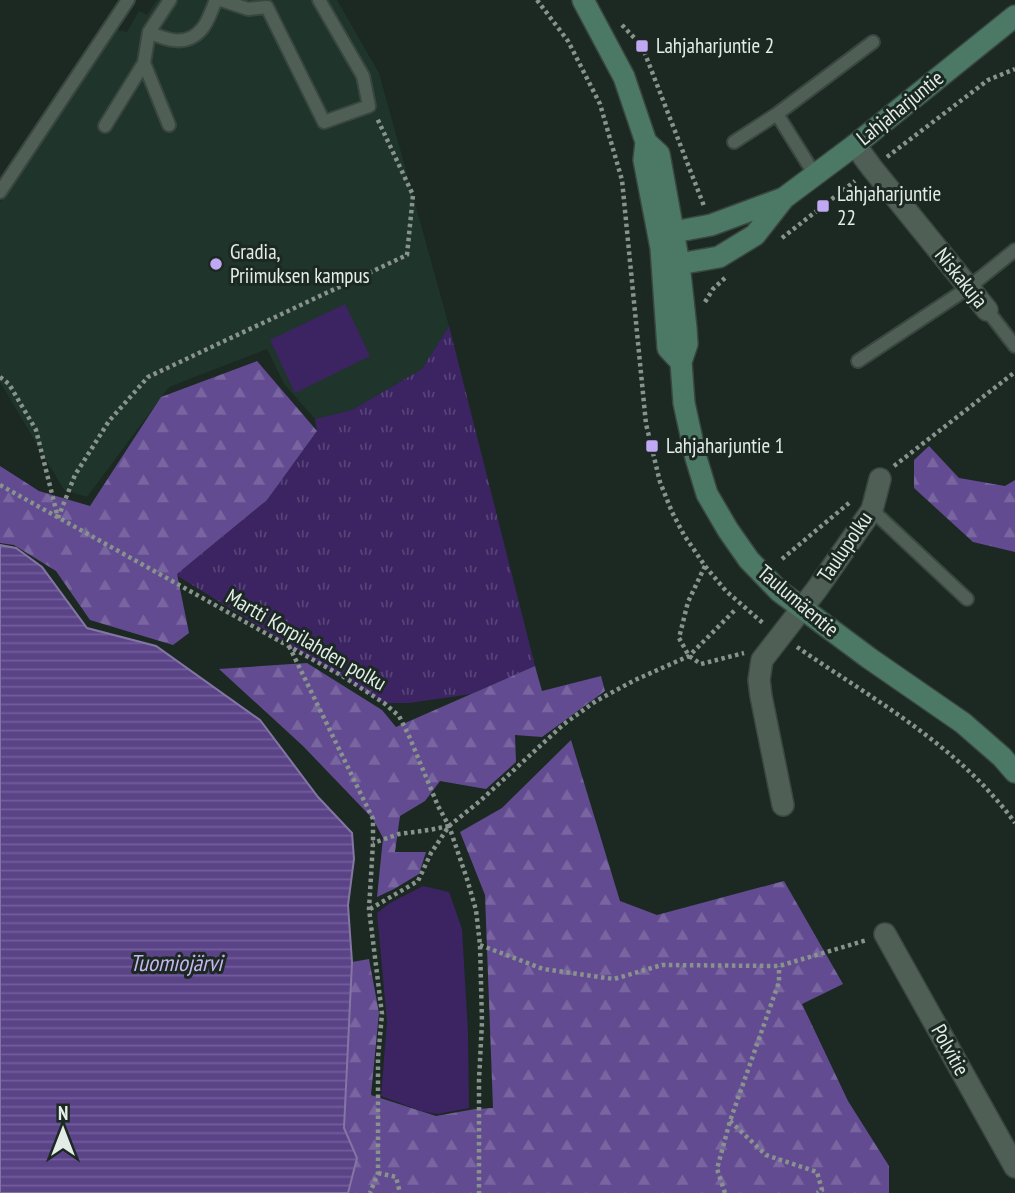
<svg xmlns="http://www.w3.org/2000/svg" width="1015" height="1193" font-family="'PT Sans Narrow',sans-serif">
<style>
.built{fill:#1f342a}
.grass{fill:url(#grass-tufts)}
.forest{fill:url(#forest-firs)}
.garden{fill:#3c2462}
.water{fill:url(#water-rules);stroke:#8476a4;stroke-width:2}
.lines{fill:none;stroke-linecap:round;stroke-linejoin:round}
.lane-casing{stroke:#3a4640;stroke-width:16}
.street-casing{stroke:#3a4640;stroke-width:24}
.secondary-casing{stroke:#3a4640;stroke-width:24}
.path{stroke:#88938d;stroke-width:4.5;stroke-dasharray:3.5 3.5;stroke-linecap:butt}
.lane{stroke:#4f5f56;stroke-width:12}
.street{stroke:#4f5f56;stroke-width:21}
.secondary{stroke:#4c7965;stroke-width:21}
.poi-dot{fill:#c0a8f4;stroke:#1b2922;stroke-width:2.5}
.labels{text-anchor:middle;stroke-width:6;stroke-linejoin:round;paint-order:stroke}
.poi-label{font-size:21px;fill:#e3ece7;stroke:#1b2922;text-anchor:start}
.street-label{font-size:21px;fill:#e3ece7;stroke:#1b2922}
.water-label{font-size:23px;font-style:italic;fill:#c7b5f1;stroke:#1b2922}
</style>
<defs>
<pattern id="grass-tufts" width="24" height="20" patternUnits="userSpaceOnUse" patternTransform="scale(1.75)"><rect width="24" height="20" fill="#3c2462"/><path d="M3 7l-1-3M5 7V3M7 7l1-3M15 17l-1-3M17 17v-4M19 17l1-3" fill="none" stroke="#584478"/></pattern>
<pattern id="forest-firs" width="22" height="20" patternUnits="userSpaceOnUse" patternTransform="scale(1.75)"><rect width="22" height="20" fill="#634b91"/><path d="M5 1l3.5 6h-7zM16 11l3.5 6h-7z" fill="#7965a0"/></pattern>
<pattern id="water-rules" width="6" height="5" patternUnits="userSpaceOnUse" patternTransform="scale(1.75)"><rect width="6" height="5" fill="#5b4388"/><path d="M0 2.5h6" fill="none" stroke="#725e99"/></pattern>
</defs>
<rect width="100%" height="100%" fill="#1b2922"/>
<path class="built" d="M157,0H337L379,73L449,326L422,369L352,410L315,419L284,384L267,349L169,387L87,497L64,490L0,382V202L113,29L127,32L139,11L147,15Z"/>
<path class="grass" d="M449,326L535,666L471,694L409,703H384L176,575L267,500L317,431L315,419L352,410L422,369Z"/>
<path class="forest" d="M257,361L317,431L267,500L177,574L189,633L173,645L90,620L56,571L14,545L0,543V466L39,491L90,506L161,397Z
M929,446L959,478L1005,486L1015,480V552L973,542L914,488V460Z
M307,663L382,710L396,727L535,666L542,691L601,676L605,691L542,737L515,735L516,762L486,789L440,781L425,801L400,816L395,852H426L419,874L394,889L377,897L383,838L373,819L303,746L219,669Z
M571,740L620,901L657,915L784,881L843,984L802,1004L848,1101L889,1166V1193H348L357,1158L344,1129L352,962L369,959L379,1013L371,1095L436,1116L475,1109L493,1108L485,895L460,832L502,808Z"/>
<path class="garden" d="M345,304L370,356L295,393L270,340Z
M423,886L449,892L462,929L468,1033L469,1108L438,1114L421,1111L381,1096L387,1022L377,913L390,903Z"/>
<path class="water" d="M0,545L16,548L42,567L87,628L156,646L260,720L318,797L352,833L354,859L348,905L352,962L344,1128L357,1158L348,1193H0Z"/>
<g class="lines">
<g class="lane-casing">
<path id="lane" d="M221,0L248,9L267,7L324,122L369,106L363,76L319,0
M149,32C166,40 186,47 201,30C208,23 212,9 216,0
M144,63L169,125
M777,114L815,175
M105,126L144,63L149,32L170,0
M734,142L777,114L873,42
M0,192L128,0
M987,310L1015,346
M858,361L968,288L1015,250
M872,510L967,599"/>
</g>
<g class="street-casing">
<path id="street" d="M855,145L872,168L987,310
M783,805L761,696L759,680L762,660L817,589L872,510L880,479
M885,934L1015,1167"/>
</g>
<g class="secondary-casing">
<path id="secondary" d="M583,0L624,77L646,142L644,160L661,248L668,348L681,362
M646,142L659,154L679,264L686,328L687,344L681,362L684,403L696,458L707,494L728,530L749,560L779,591L869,658L963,723L1002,757L1015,772
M667,241L674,232L711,225L784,198
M679,264L719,257L755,235L784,198L855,145L1015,16"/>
</g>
<path class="path" d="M537,0L568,41L600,104L622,180L646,424L660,482L672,512L684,535L705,566L726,591L764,624
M622,25L642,46L704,206
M887,157L988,80L1015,69
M782,238L855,181
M705,302L713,289L726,277
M0,377L9,384L36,430L58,518
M894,466L1015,372
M0,485L344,677L384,703L399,716L409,736L438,806L449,826L467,879L476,910L480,945L482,1022L479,1080V1193
M58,518L75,475L109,421L148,377L407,255L413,195L377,118
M782,559L849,503
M705,566L688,602L679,638L689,656L701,664L744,653
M289,646L373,819V843L369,909L382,1014L378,1058V1173L370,1193
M797,647C861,691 930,730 984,786C995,798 1006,810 1015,823
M449,826L480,801L564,724L596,701L635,680L689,656L735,610
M370,909L418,881L431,853L449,826L429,830L399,834L373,843
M480,945L543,969L614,979L662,965L779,966L867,940
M730,1121L766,1155L817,1172L822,1190L817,1193
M378,1173L396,1177L400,1193
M725,1193L717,1169L730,1121L779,982V966"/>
<use href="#lane" class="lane"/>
<use href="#street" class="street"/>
<use href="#secondary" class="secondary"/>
</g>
<g class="poi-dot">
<rect x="635" y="39" width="14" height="14" rx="3.5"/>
<rect x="816" y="199" width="14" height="14" rx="3.5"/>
<circle cx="216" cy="264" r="7"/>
<rect x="645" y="439" width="14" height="14" rx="3.5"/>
</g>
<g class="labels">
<g class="poi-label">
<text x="656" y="53">Lahjaharjuntie 2</text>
<text x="837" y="201">Lahjaharjuntie<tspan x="837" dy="24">22</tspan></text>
<text x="230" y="259">Gradia,<tspan x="230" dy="24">Priimuksen kampus</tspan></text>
<text x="666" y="453">Lahjaharjuntie 1</text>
</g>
<g class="street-label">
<text transform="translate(900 108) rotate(-39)" y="7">Lahjaharjuntie</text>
<text transform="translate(961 278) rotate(51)" y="7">Niskakuja</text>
<text transform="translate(845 547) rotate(-56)" y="7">Taulupolku</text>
<text transform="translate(798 601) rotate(40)" y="7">Taulumäentie</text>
<text transform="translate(306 640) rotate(30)" y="7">Martti Korpilahden polku</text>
<text transform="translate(950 1050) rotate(61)" y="7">Polvitie</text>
</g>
<g class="water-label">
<text x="176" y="971">Tuomiojärvi</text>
</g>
</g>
<g transform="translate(63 1130)" stroke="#1b2922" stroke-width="5" paint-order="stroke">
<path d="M0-5L12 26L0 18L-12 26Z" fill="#e3ece7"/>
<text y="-10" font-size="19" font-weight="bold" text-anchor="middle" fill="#e3ece7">N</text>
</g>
</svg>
